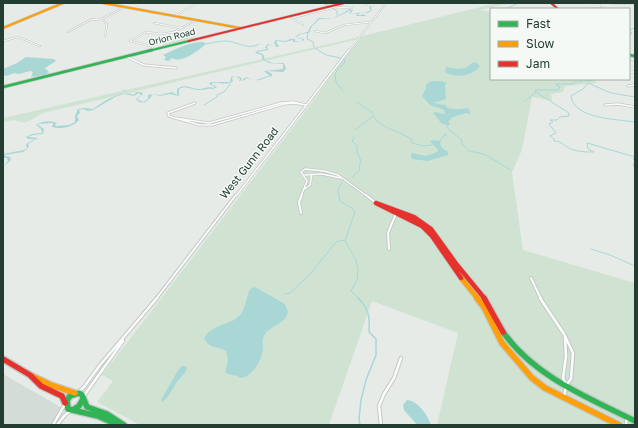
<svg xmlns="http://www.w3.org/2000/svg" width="638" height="428" font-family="'Golos Text',sans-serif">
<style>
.built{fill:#d4dcd7}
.green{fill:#d0e3d3}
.water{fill:#a9d7d6}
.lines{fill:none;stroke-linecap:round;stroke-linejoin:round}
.stream-far1{stroke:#a9d7d6;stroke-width:1}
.stream{stroke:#a9d7d6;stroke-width:1.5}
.street-far3-casing{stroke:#c3c8c5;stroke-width:2}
.street-far2-casing{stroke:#c3c8c5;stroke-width:3}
.street-far1-casing{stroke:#c3c8c5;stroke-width:4}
.street-casing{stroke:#c3c8c5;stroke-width:4.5}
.fast-far2-casing{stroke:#c2c8c5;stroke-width:3}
.fast-far1-casing{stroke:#c2c8c5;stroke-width:4}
.fast-casing{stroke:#c2c8c5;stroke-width:8}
.slow-far2-casing{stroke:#c2c8c5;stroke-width:3}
.slow-far1-casing{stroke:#c2c8c5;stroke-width:6}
.slow-casing{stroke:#c2c8c5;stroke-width:8}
.jam-far2-casing{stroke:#c2c8c5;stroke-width:3}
.jam-far1-casing{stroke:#c2c8c5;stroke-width:6}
.jam-casing{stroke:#c2c8c5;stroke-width:8}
.street-far3{stroke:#fbfcfc;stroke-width:1}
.street-far2{stroke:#fbfcfc;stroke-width:1.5}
.street-far1{stroke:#fbfcfc;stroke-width:2}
.street{stroke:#fbfcfc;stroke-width:2.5}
.fast-far2{stroke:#30b455;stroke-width:2}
.fast-far1{stroke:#30b455;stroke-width:2.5}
.fast{stroke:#30b455;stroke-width:5.5}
.slow-far2{stroke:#ff9f0a;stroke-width:2}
.slow-far1{stroke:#ff9f0a;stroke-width:4.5}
.slow{stroke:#ff9f0a;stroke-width:5.5}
.jam-far2{stroke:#e5322d;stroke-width:2}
.jam-far1{stroke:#e5322d;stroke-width:4.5}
.jam{stroke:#e5322d;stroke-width:5.5}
.labels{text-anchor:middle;stroke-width:3;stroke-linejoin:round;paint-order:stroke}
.far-street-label{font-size:9px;fill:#243d33;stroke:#f4f9f6}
.street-label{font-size:11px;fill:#243d33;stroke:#f4f9f6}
</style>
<rect width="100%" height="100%" fill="#e6ebe8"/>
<path class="built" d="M3,374L62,408L51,425H3Z"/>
<path class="green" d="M497,3H511L480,10L491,12V79H595L596,83L565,86L563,92L551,94L552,101L532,97L522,150L512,172L523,250L635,283V425H437L458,333L372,301L329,425H140L97,402L113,381L102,375L300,118L359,39L43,113L25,123L14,120L3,122V118L342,41Z
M184,33L199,38L158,48Z"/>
<path class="water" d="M365,3L368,6L375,7H371L372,10L368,13L362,12L357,15H361L363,14L366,16H356L357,14H349L351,10L335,18L320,19L312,26L309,33L301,34L296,37L304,39L303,41L293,42V40L286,42L277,41L276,42L279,46L277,47L269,45L267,46L268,50L257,52L263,54L265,60L273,63H284L286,69L283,72L267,71L272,74V76C258,79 261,83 246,78L245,80L239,81L240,79L235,76L232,78L233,81C227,86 219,82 212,83V84L217,87L213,89C208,88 205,90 200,90C192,90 187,85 179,89V96L170,94L160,96L153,94C149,100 143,107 136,99L141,95L139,93L134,96L124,94L117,96L93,110L88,111L83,109L79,110L80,113L77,116L79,120C73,127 61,130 52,127L53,123L39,124L38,125L44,129L43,134L33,135L28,137L38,138L28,144L29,147L23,152L5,155V156L10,157L11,160L3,167L8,161L7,158H3V154L24,150L27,148L26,144L35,139H28L26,137L32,134L42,133L41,129L36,125C41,121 50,120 57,123L55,125L56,126L69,125L75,122V116L78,109L84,108L93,109C103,102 121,89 134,95L136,92H141L143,94L137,99L143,102L148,99V95L154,94L160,95L172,92L177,95V89C186,83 190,89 199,89C205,89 208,86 214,88V86L209,84L211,82H230L231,77L235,76L242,78L241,81L246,77C248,77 250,79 252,80C258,81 264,76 270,76L264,71L283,69V64L269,63L262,59V55L255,53L257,51L267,49L265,47L268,44L276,47L274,42L276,40L286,41L290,39H295V41H302V39L295,37L299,34L308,32L310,27L319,18H334L350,9L353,10L350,14C356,14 361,12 367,12L371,10L369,8L370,7L366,5Z
M203,42L206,44C199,50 182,64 172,58L169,61L164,60L166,57L163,55C176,49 189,42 203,42Z
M26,57L54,59L56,61L45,68L49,72L45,75L31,77L33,72L30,71L19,74L14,73L7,76L3,75V69L17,63Z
M473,62L477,63L480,66C472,76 458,79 445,72L446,67L457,69L466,68Z
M432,81H442L447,83L445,85L446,99L433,103L445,105L448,108C454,110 462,109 468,108L471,114L465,113L451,118V120L448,121L450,124L448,126L439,122L440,121L433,113L435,112L445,114L444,110L430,105L422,96L426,88V84Z
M446,133L447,135L442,138L440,143L442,148L448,152V155L428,161L412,159L411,155L412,153L426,156L437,152L438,150L430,141L434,140L439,141Z
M255,287L285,304L288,312C285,325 270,325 264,336C262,339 263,344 263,348C262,359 255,372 245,377L240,378C235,374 230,376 225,372L228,360L226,351C216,345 210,350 204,338C213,323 230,326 240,315C246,308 246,297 250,289Z
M182,366H186L187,368L186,371L177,382L167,398L162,402L161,400L178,370Z
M407,400C418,401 428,415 431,425H417L404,410L403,405Z"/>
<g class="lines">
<path class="stream-far1" d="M323,3L329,6
M332,8L337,11V15
M509,9L508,8L518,3
M629,30L635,28
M629,31L632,33L629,36
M308,33L307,39L313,42L314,47
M206,44C212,43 219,41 225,41C237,41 248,51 259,44
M315,48L326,55L341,58
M340,67L345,62L344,59
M339,68L335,74L336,82L343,91
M588,83L583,89L571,96C574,119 616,119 635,122
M588,83L611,93L635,97
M123,90L125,91
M536,92L569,113V116L560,117L557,120H550L553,122L549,124L556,133L550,136L554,139V141C562,141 564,146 571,149C579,152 586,152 594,152L588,149L587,143L635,157
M525,101L536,92L535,90H558L560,87L555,84H573L575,82H582V79L591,81L589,79
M358,103L372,112C375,126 397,131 408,137L411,139L412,143L423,146L432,145
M204,105L217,97V95L224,92L231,83
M447,126L449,130L461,139L462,144L469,151L484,154L511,170
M355,130L372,117
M635,158L633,159L635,161
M635,163L633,164L635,168
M635,170V172
M352,177L360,170L359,166L361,161L357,152V146L352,141L354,139L353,137
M342,183L338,190L340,201L352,208L355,212L345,241L356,260L358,270L357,280L351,291L359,299
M591,249L610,255L635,266
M284,294L290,293L312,272L336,242L344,240"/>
<path class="stream" d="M358,298C369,309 370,317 369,332L376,339V355L366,380L361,400L359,419L360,425"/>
<g class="street-far3-casing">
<path id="street-far3" d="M601,3V6L604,8
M608,3L635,4
M591,8L604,9
M175,16L197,3
M102,19L107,24L105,36
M154,23L181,28
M303,25L292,18L335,7L352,8
M315,31L325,33L344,25L371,22
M68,32L92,19L99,20L125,7
M3,41L18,37L40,46
M155,50L151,46L130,41L145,32L162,34L174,32L196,20
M349,51L386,3"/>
</g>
<g class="street-far2-casing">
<path id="street-far2" d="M127,57L144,65L176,68
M631,59L635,60
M629,72H635
M628,86L635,85
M293,102L306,105L294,103L284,104L212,125H200L175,118L209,123L281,103Z
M605,105L618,104L635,107
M175,118L169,116L168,113L195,103
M305,175L322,174L341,178
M305,189L310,185L312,174
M236,196L349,50
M301,196L307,181L301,172L305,169L324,171L338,175L367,196"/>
</g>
<g class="street-far1-casing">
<path id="street-far1" d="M366,195L376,203
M301,213L299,202L302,195
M389,249L388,233L397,211
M531,278L541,299
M156,299L236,195"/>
</g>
<g class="street-casing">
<path id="street" d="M540,298L564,334L573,353L571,379L566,385L563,378L566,356L565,337
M78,392L84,387L100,365L157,298
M83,397L123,341
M564,397L566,386
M53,425L65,404
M57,425L65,415L72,410
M381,425L379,406L384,394L394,378L401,358
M626,425L627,416"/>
</g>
<g class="fast-far2-casing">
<path id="fast-far2" d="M148,51L189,41"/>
</g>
<g class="fast-far1-casing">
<path id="fast-far1" d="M629,55L635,56
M3,87L152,50"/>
</g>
<g class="fast-casing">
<path id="fast" d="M503,332C535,377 587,397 635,421
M73,410L79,406L83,399
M118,425L98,416L68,409L67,400L70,396L79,393L82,395L87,407L107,414L124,425"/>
</g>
<g class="slow-far2-casing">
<path id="slow-far2" d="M103,3L240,28
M3,28L63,3"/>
</g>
<g class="slow-far1-casing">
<path id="slow-far1" d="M461,278L478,299"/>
</g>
<g class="slow-casing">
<path id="slow" d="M477,298L484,307L502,343L532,378L545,388L619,425
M32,376L51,385L75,393"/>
</g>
<g class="jam-far2-casing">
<path id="jam-far2" d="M551,3L558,9
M189,41L344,3"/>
</g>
<g class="jam-far1-casing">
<path id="jam-far1" d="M461,278L432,236L422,226L376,203L414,217L431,229L457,265L485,299"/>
</g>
<g class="jam-casing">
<path id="jam" d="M484,298L503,332
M3,359L30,375L41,386L62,396L65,403"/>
</g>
<use href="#street-far3" class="street-far3"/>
<use href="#street-far2" class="street-far2"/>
<use href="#street-far1" class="street-far1"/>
<use href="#street" class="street"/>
<use href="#fast-far2" class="fast-far2"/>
<use href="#fast-far1" class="fast-far1"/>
<use href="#fast" class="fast"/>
<use href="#slow-far2" class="slow-far2"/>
<use href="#slow-far1" class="slow-far1"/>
<use href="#slow" class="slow"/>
<use href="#jam-far2" class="jam-far2"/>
<use href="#jam-far1" class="jam-far1"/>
<use href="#jam" class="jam"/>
</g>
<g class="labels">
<g class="far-street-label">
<text transform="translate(172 37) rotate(-14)" y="3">Orion Road</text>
</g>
<g class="street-label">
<text transform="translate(249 163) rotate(-52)" y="4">West Gunn Road</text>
</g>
</g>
<rect width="638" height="428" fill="none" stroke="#243d33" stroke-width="8"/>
<rect x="490" y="8" width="140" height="72" fill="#f4f9f6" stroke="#a1aea8"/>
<rect x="498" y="21" width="20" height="6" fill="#30b455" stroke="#a1aea8"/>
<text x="526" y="28" font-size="12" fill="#243d33">Fast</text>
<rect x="498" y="41" width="20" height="6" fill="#ff9f0a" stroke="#a1aea8"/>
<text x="526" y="48" font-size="12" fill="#243d33">Slow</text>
<rect x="498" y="61" width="20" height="6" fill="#e5322d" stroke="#a1aea8"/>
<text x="526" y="68" font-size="12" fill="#243d33">Jam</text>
</svg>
